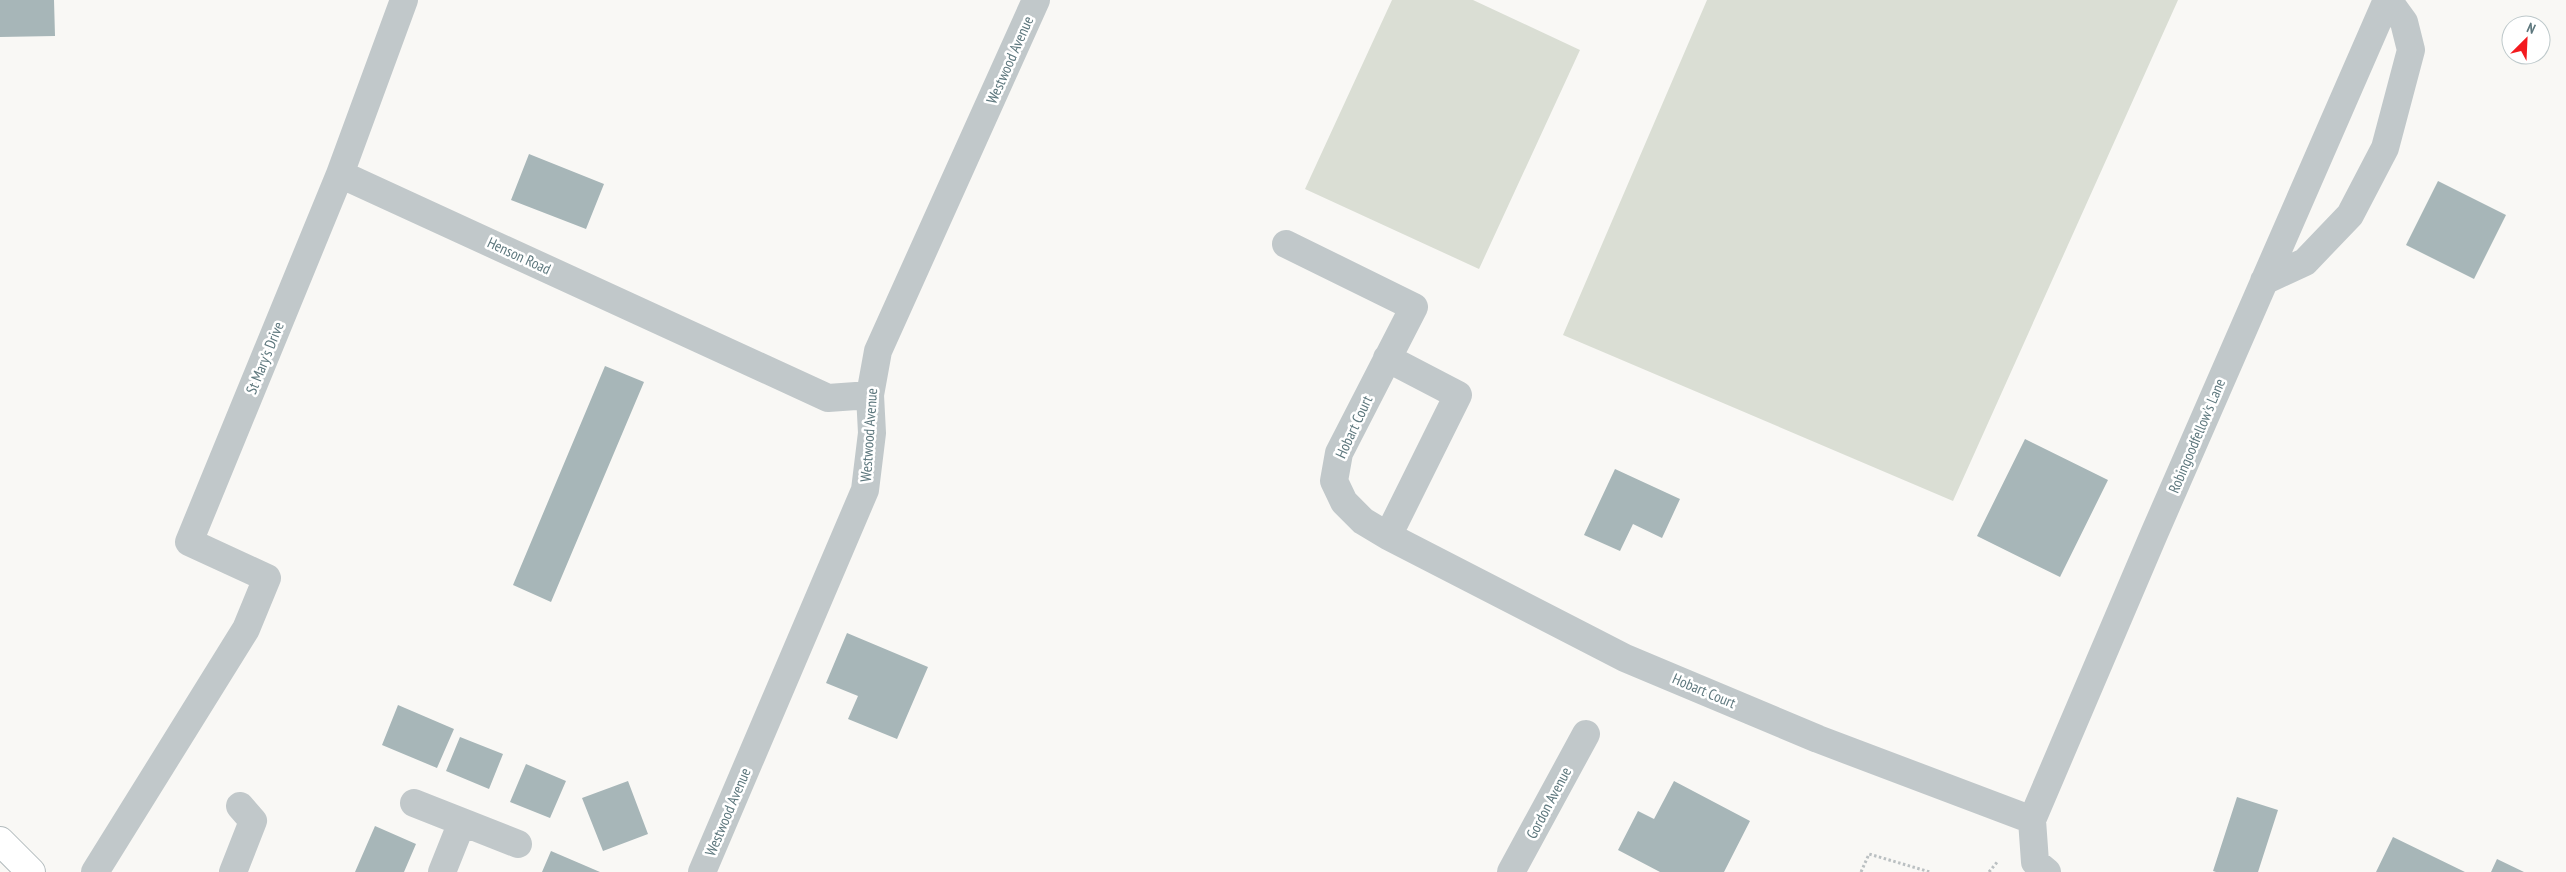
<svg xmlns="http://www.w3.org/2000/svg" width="2566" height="872" font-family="'PT Sans Narrow',sans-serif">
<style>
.green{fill:#daded4}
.building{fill:#a7b6b8}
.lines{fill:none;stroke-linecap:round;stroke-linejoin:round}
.major-casing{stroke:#b2bbbd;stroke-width:30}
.path{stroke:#bbc0c2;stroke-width:3;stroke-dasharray:2.5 2.5;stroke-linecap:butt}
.minor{stroke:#c1c8ca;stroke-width:28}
.major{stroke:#fff;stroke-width:28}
.labels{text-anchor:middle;stroke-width:5;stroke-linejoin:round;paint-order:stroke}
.street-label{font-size:15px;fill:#5d777d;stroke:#fff}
</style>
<rect width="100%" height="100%" fill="#f9f8f5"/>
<path class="green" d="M1392,0H1473L1580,50L1479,269L1305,189Z
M1707,0H2178L1953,501L1563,335Z"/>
<path class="building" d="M0,0H54L55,36L0,37Z
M529,154L604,184L586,229L511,200Z
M2438,181L2506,215L2474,279L2406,245Z
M605,366L644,382L551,602L513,585Z
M2025,439L2108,480L2060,577L1977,536Z
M1615,469L1680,499L1662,538L1633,524L1620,551L1584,535Z
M847,633L928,667L897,739L848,719L858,696L826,683Z
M398,705L454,729L437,768L382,745Z
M460,737L503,754L489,789L446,771Z
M526,764L566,781L550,818L510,802Z
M628,781L648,834L603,851L582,798Z
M1674,781L1750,821L1724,872H1660L1618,850L1638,811L1654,819Z
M2237,797L2278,810L2258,872H2216L2213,871Z
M375,826L416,844L404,872H355Z
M2393,837L2465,872H2376Z
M551,851L600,872H542Z
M2497,859L2524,872H2491Z"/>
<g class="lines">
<g class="major-casing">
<path id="major" d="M0,841L31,872"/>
</g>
<path class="path" d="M1861,872L1869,854L1930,872
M1989,872L1998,861"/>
<path class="minor" d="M404,0L340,174L828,398L870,395
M1286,244L1414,307L1339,453L1334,481L1344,502L1363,521L1388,536L1625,658L1818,739L2032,820
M2264,281L2305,262L2350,215L2385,148L2411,50L2404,22L2388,0
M1387,358L1458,395L1388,536
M414,803L518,844
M95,872L246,629L267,578L189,542L340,174
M233,872L253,821L240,806
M442,872L462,822
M702,872L865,490L872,433L870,395L878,351L1036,0
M1511,872L1586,734
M2047,872L2035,862L2032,820L2154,534L2387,0"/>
<use href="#major" class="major"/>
</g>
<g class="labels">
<g class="street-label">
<text transform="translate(1010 60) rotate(-66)" y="5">Westwood Avenue</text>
<text transform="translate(519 256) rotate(25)" y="5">Henson Road</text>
<text transform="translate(265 358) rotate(-68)" y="5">St Mary's Drive</text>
<text transform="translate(1354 427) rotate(-65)" y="5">Hobart Court</text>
<text transform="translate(869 435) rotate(-86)" y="5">Westwood Avenue</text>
<text transform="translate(2197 436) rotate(-67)" y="5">Robingoodfellow's Lane</text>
<text transform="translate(1704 691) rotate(23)" y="5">Hobart Court</text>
<text transform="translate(1549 803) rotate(-62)" y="5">Gordon Avenue</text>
<text transform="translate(728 812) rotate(-67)" y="5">Westwood Avenue</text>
</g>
</g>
<g transform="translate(2526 40) rotate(24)"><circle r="24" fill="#ffffff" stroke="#bec9cb"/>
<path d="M0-4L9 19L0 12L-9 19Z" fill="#f31a1e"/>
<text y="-8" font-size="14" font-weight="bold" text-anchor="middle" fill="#5d777d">N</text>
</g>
</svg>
